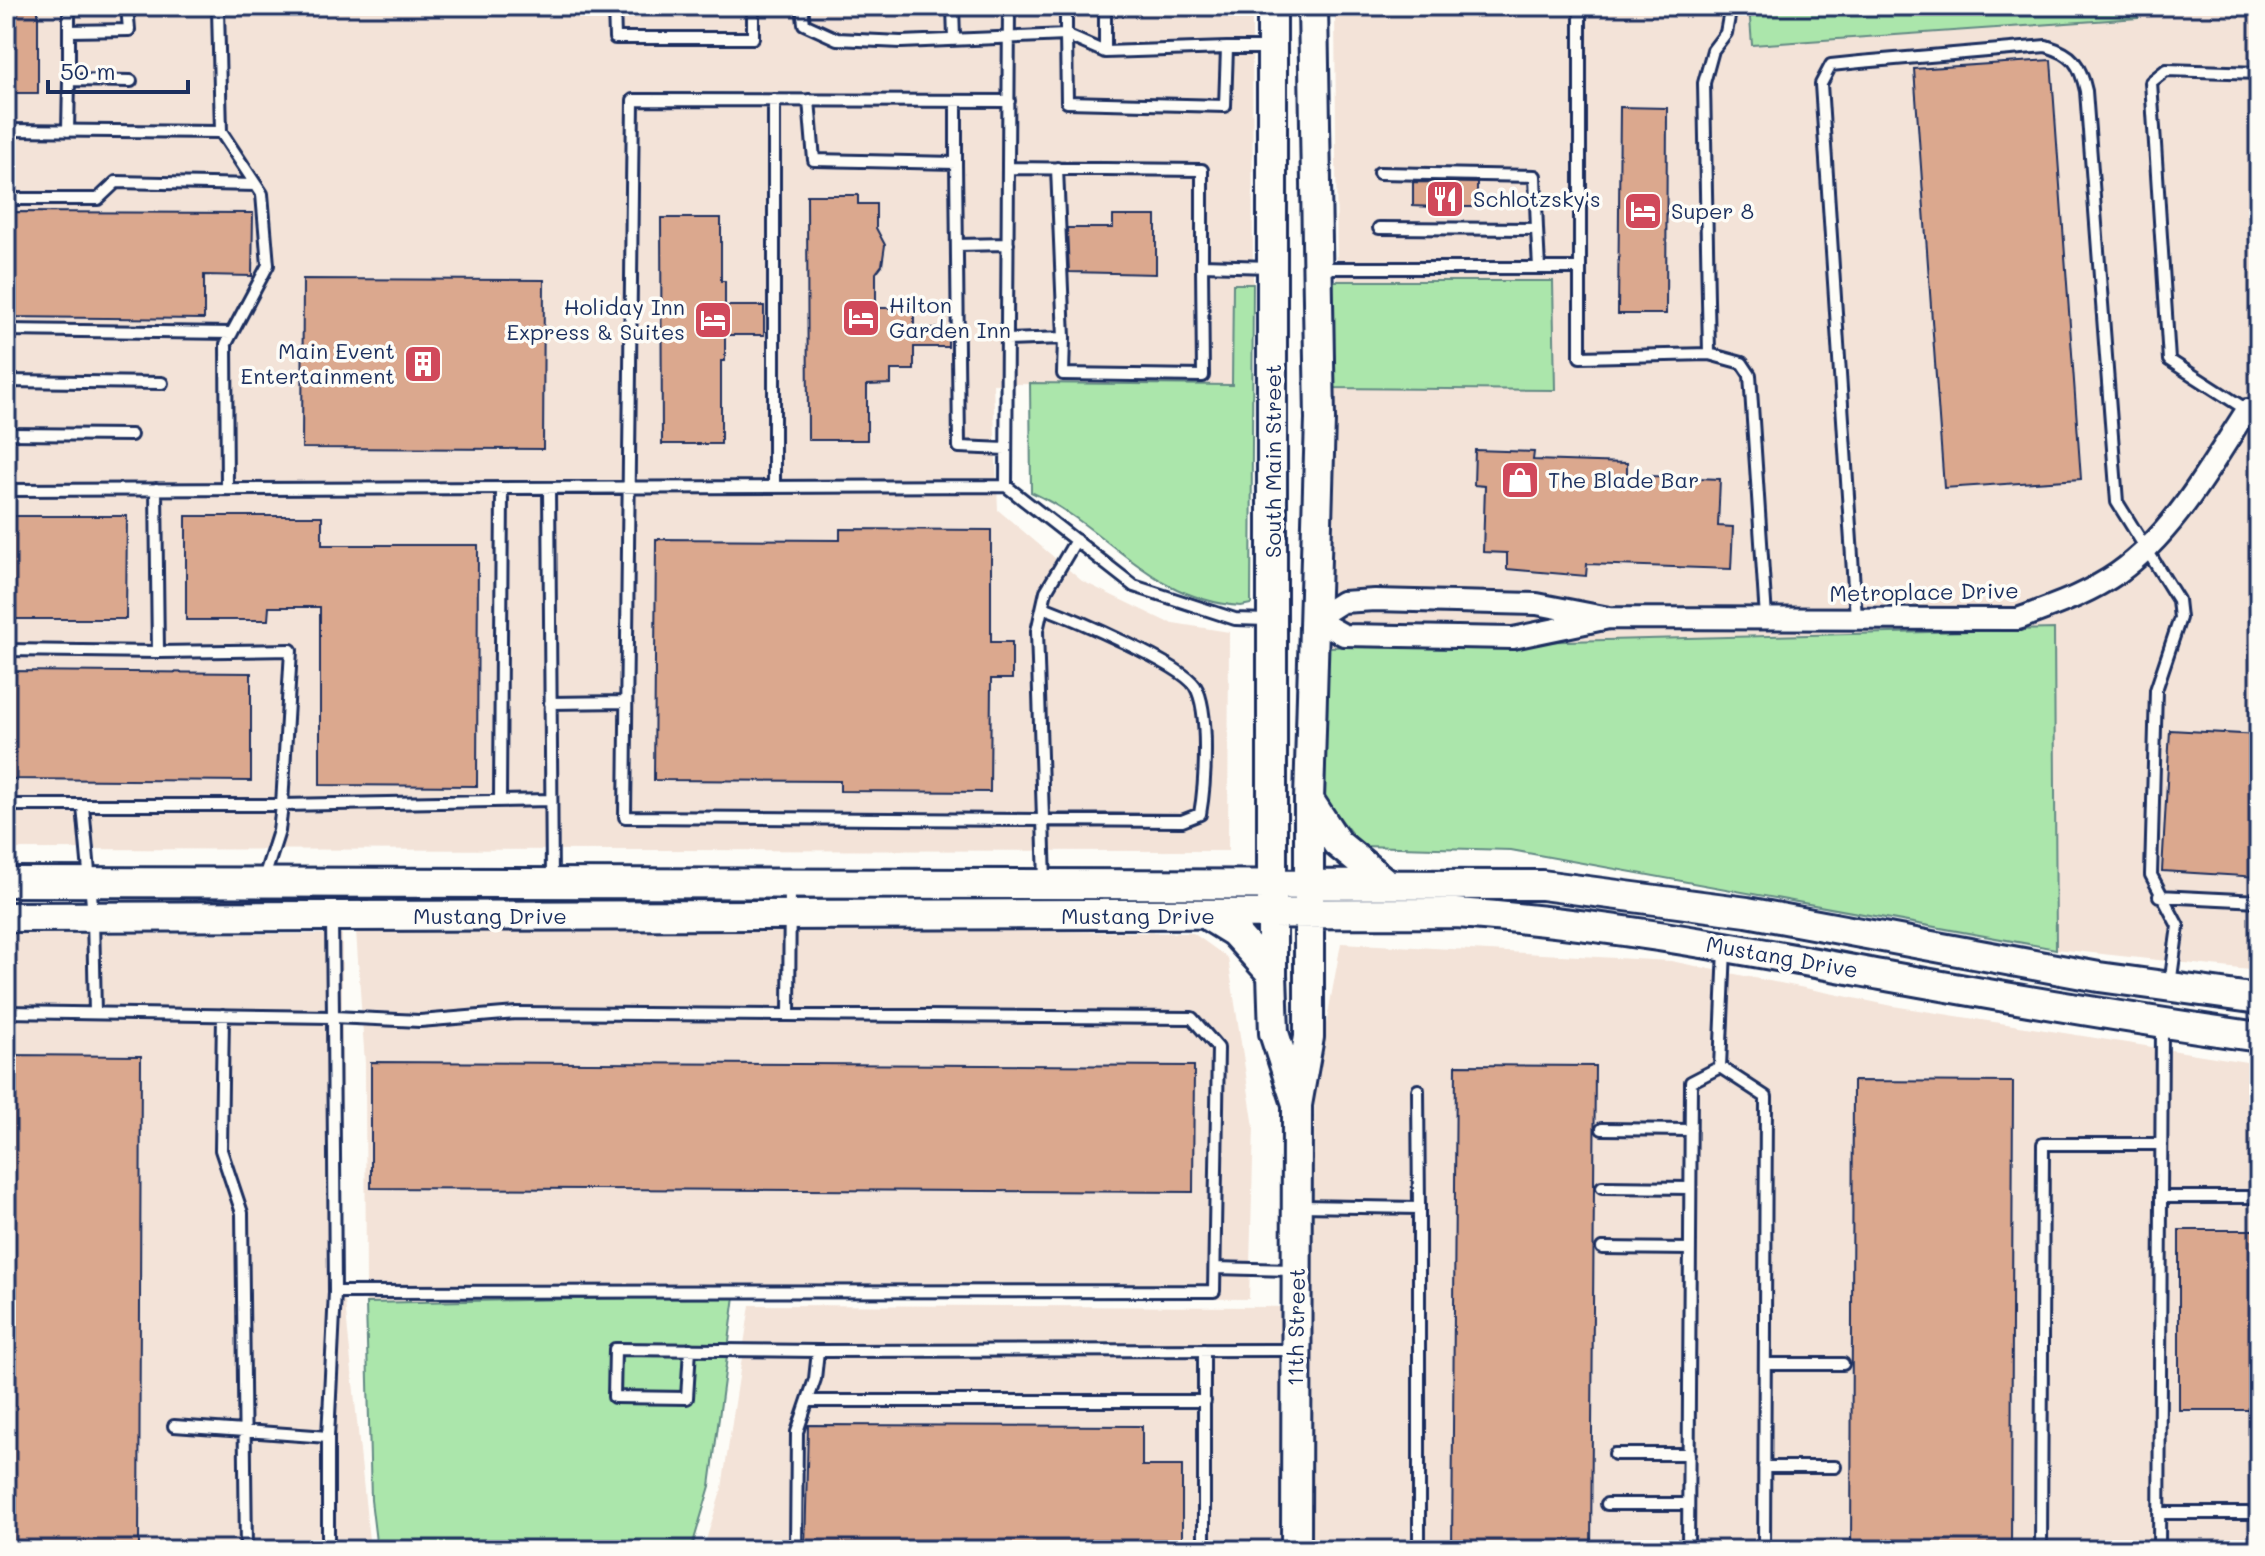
<svg xmlns="http://www.w3.org/2000/svg" width="2265" height="1556" font-family="Mali,sans-serif">
<style>
.built{fill:#f3e3d8}
.green{fill:#abe6ab;stroke:#638a84;stroke-width:2}
.building{fill:#dba88e;stroke:#1b2f5e;stroke-width:2}
.lines{fill:none;stroke-linecap:round;stroke-linejoin:round}
.lane-casing{stroke:#1b2f5e;stroke-width:16}
.street-casing{stroke:#1b2f5e;stroke-width:26}
.secondary-casing{stroke:#1b2f5e;stroke-width:34}
.lane{stroke:#fdfcf7;stroke-width:10}
.street{stroke:#fdfcf7;stroke-width:20}
.secondary{stroke:#fdfcf7;stroke-width:28}
.labels{text-anchor:middle;stroke-width:7;stroke-linejoin:round;paint-order:stroke}
.poi-label{font-size:22px;fill:#1b2f5e;stroke:#fdfcf7;text-anchor:start}
.street-label{font-size:22px;fill:#1b2f5e;stroke:#fdfcf7}
</style>
<rect width="100%" height="100%" fill="#fdfcf7"/>
<filter id="ink" filterUnits="userSpaceOnUse"><feTurbulence type="fractalNoise" baseFrequency=".0125" numOctaves="2"/><feDisplacementMap in="SourceGraphic" scale="16" xChannelSelector="R" yChannelSelector="G"/><feConvolveMatrix kernelMatrix="1 2 1 2 8 2 1 2 1" color-interpolation-filters="sRGB"/></filter>
<g filter="url(#ink)">
<path class="built" d="M6,6H1252L1253,284L1233,285L1232,386L993,384L998,510L1082,581L1167,622L1229,632L1228,851L6,849Z
M1335,6H1749L1752,45L2137,18V6H2259V971L2056,949L2054,629L1326,647L1328,388L1555,390L1553,281H1337Z
M828,928L1193,933L1228,958L1254,1127L1249,1299L735,1296L366,1303L365,1064L356,931Z
M6,934H342V1273L370,1550H6Z
M1341,943L1671,961L1893,1006L2259,1064V1550H703L722,1488L750,1305L1312,1307L1315,1085Z"/>
<path class="green" d="M1749,6H2137L2138,18L1752,45Z
M1329,281H1553L1555,390L1328,388Z
M1233,284H1253L1251,604L1241,606C1147,599 1110,528 1031,492L1030,383L1232,385Z
M2054,629L2056,949L1511,850L1361,846L1321,793L1326,647Z
M735,1296L710,1486L691,1550H377L371,1500L366,1303Z"/>
<path class="building" d="M6,6H38V93H6Z
M2051,60L2081,479L1944,488L1914,69Z
M1620,107L1667,108L1666,314H1618Z
M1413,182L1477,183V207H1460V214H1434V207L1413,206Z
M807,195H858V204H876V228L885,245L882,265L876,273V308H914V328H948V347H914V370H891V384L867,385V440H808Z
M6,212L253,213L252,276L204,275V319L6,317Z
M1113,216H1156V274L1069,272L1067,228H1113Z
M661,218H721V281H725V306H764V335H725V361H721V444H662Z
M303,279L544,280L543,449L302,448Z
M1475,450L1534,452L1533,460L1627,463V475L1720,479L1718,526L1733,527L1731,569L1587,564L1586,576L1507,569V553L1483,552L1485,486L1474,485Z
M6,516H127L126,619H6Z
M186,516H322V545H478L477,786L320,785V607H269L268,620H186Z
M840,529L991,530V642H1012V679H991L990,792L840,791V781L654,780L656,539L840,540Z
M6,671L251,673V781L6,779Z
M2170,730L2259,735V877L2162,871Z
M6,1055L141,1056L139,1550H6Z
M371,1062L1194,1066L1193,1192L371,1188Z
M1456,1065L1595,1066L1591,1550H1452Z
M1853,1081L2013,1082L2011,1550H1851Z
M2179,1230H2259V1410H2179Z
M808,1425L1142,1426V1466H1182V1550H805Z"/>
<g class="lines">
<g class="lane-casing">
<path id="lane" d="M69,6V80
M209,6L218,9L221,132L262,194L268,265L226,344L227,489
M614,6L615,38H753V6
M802,6L804,24L837,39L901,42L1066,35L1067,102L1225,106L1227,48H1271
M953,6L954,39
M1066,6V35L1105,52
M1105,6V52L1227,48
M1580,6V268
M1731,6L1726,33L1713,50L1704,83L1709,354L1742,363L1750,375L1766,618
M69,31L129,30L127,6
M809,100L814,160L956,163L959,447L1006,449
M956,101V163
M1009,101L633,100L625,817L1182,821L1200,814C1205,786 1210,710 1195,686C1181,664 1072,618 1043,607
M6,130L221,132
M68,131L69,80L131,81
M1008,168L1202,170V265L1270,267
M1057,168L1064,338
M1379,173L1535,176L1537,229
M6,199H98L116,182L256,185
M1379,228L1537,229L1539,268
M957,245L1008,244
M1321,268H1580V357L1709,354
M6,330L232,333
M1007,340L1064,338L1063,374L1203,376L1202,265
M6,381L162,383
M2247,410L2169,360L2151,82L2166,70L2259,73
M6,434L131,435
M1006,486L1009,6
M774,487V100
M549,488L552,881
M156,489L158,652L291,650L282,805L279,831L263,881
M6,490L1006,486L1134,586L1235,619L1268,620
M1856,618L1821,84L1831,65L1860,62L2046,46C2073,54 2080,64 2086,91L2117,502L2178,600L2180,618L2156,690L2151,875L2178,926L2170,985
M6,650L158,652
M550,703L626,702
M500,799L502,488
M6,805H282L551,800
M83,806L93,916L95,1013
M1045,881L1037,631L1046,591L1076,540
M2159,896L2259,901
M6,1012L333,1017L332,919
M789,1014L790,885
M223,1015L221,1150L242,1213L246,1550
M1720,1067L1766,1097L1764,1550
M1602,1129L1691,1130
M1602,1187L1690,1188
M2161,1197H2259
M1300,1206L1419,1208L1418,1090
M1602,1248L1690,1249
M1215,1268L1293,1270
M690,1349L687,1398L614,1397L615,1349L818,1351
M1765,1364H1843
M809,1401H1205
M174,1426L328,1437L335,1292L333,1017L420,1021L516,1013L1192,1018L1218,1048L1214,1291L335,1292
M328,1437V1550
M1615,1454H1689
M1764,1467H1835
M1607,1504H1688
M2159,1513H2259
M796,1550L797,1432L815,1379L818,1351L1294,1350
M1204,1550V1350
M1419,1550V1208
M1688,1550L1691,1082L1720,1067L1725,949
M2041,1550L2043,1144H2160
M2159,1550L2162,1026"/>
</g>
<g class="street-casing">
<path id="street" d="M1609,618L1513,638L1344,635L1315,619L1342,602L1375,600L1537,604L1609,618L2018,619C2052,606 2088,594 2118,573C2175,532 2209,468 2247,410L2259,419"/>
</g>
<g class="secondary-casing">
<path id="secondary" d="M1272,6V974L1274,1033L1296,1101
M1309,800L1337,843L1387,884
M6,882L1542,885L1747,912L2099,977L2259,999
M1208,916L1234,932L1272,974
M6,917L1455,913C1598,922 1740,949 1881,975C2007,998 2132,1019 2259,1037
M1296,1550L1297,1105L1309,1037V800L1320,419L1313,6"/>
</g>
<use href="#lane" class="lane"/>
<use href="#street" class="street"/>
<use href="#secondary" class="secondary"/>
</g>
</g>
<defs>
<g id="restaurant-square" transform="scale(2)"><rect x="-9" y="-9" width="18" height="18" rx="4" fill="#d1495b" stroke="#fdfcf7"/><path d="M-5-6h1v4h1v-4h1v4h1v-4h1v5L-1.5 .5V6h-2V.5L-5-1ZM5-6V6H3V1.5H1.5Q1.5-4 5-6Z" fill="#fff"/></g>
<g id="hotel-square" transform="scale(2)"><rect x="-9" y="-9" width="18" height="18" rx="4" fill="#d1495b" stroke="#fdfcf7"/><path d="M-6-4.5h1.5V1H6V5H4.5V3h-9V5H-6ZM-4 0a1.8 1.8 0 1 1 3.6 0ZM.5 0V-2.5h3Q6-2.5 6 0Z" fill="#fff"/></g>
<g id="building-square" transform="scale(2)"><rect x="-9" y="-9" width="18" height="18" rx="4" fill="#d1495b" stroke="#fdfcf7"/><path d="M-4-6H4V6H1V3H-1V6H-4ZM-2.5-4.3h1.7v1.8h-1.7ZM.8-4.3h1.7v1.8H.8ZM-2.5-1h1.7V.8h-1.7ZM.8-1h1.7V.8H.8Z" fill="#fff"/></g>
<g id="shop-square" transform="scale(2)"><rect x="-9" y="-9" width="18" height="18" rx="4" fill="#d1495b" stroke="#fdfcf7"/><path d="M-5-2.5h2.3a2.7 3.5 0 0 1 5.4 0H5L5.5 6h-11ZM-1.5-2.5h3a1.5 2.3 0 0 0-3 0Z" fill="#fff"/></g>
</defs>
<g fill-rule="evenodd">
<use href="#restaurant-square" x="1445" y="199"/>
<use href="#hotel-square" x="1643" y="211"/>
<use href="#hotel-square" x="861" y="318"/>
<use href="#hotel-square" x="713" y="320"/>
<use href="#building-square" x="423" y="364"/>
<use href="#shop-square" x="1520" y="480"/>
</g>
<g class="labels">
<g class="poi-label">
<text x="1473" y="207">Schlotzsky's</text>
<text x="1671" y="219">Super 8</text>
<text x="889" y="313">Hilton<tspan x="889" dy="25">Garden Inn</tspan></text>
<text x="685" y="315" text-anchor="end">Holiday Inn<tspan x="685" dy="25">Express &amp; Suites</tspan></text>
<text x="395" y="359" text-anchor="end">Main Event<tspan x="395" dy="25">Entertainment</tspan></text>
<text x="1548" y="488">The Blade Bar</text>
</g>
<g class="street-label">
<text transform="translate(1273 461) rotate(-90)" y="8">South Main Street</text>
<text transform="translate(1924 592) rotate(-1)" y="8">Metroplace Drive</text>
<text x="490" y="924">Mustang Drive</text>
<text x="1138" y="924">Mustang Drive</text>
<text transform="translate(1782 957) rotate(10)" y="8">Mustang Drive</text>
<text transform="translate(1296 1327) rotate(-89)" y="8">11th Street</text>
</g>
</g>
<rect width="2265" height="1556" fill="none" stroke="#fdfcf7" stroke-width="32"/>
<rect x="16" y="16" width="2233" height="1524" fill="none" stroke="#1b2f5e" stroke-width="3" filter="url(#ink)"/>
<path d="M48 80v12h140v-12" fill="none" stroke="#1b2f5e" stroke-width="4"/>
<text x="60" y="80" font-size="24" fill="#1b2f5e" stroke="#fdfcf7" stroke-width="6" paint-order="stroke">50 m</text>
</svg>
